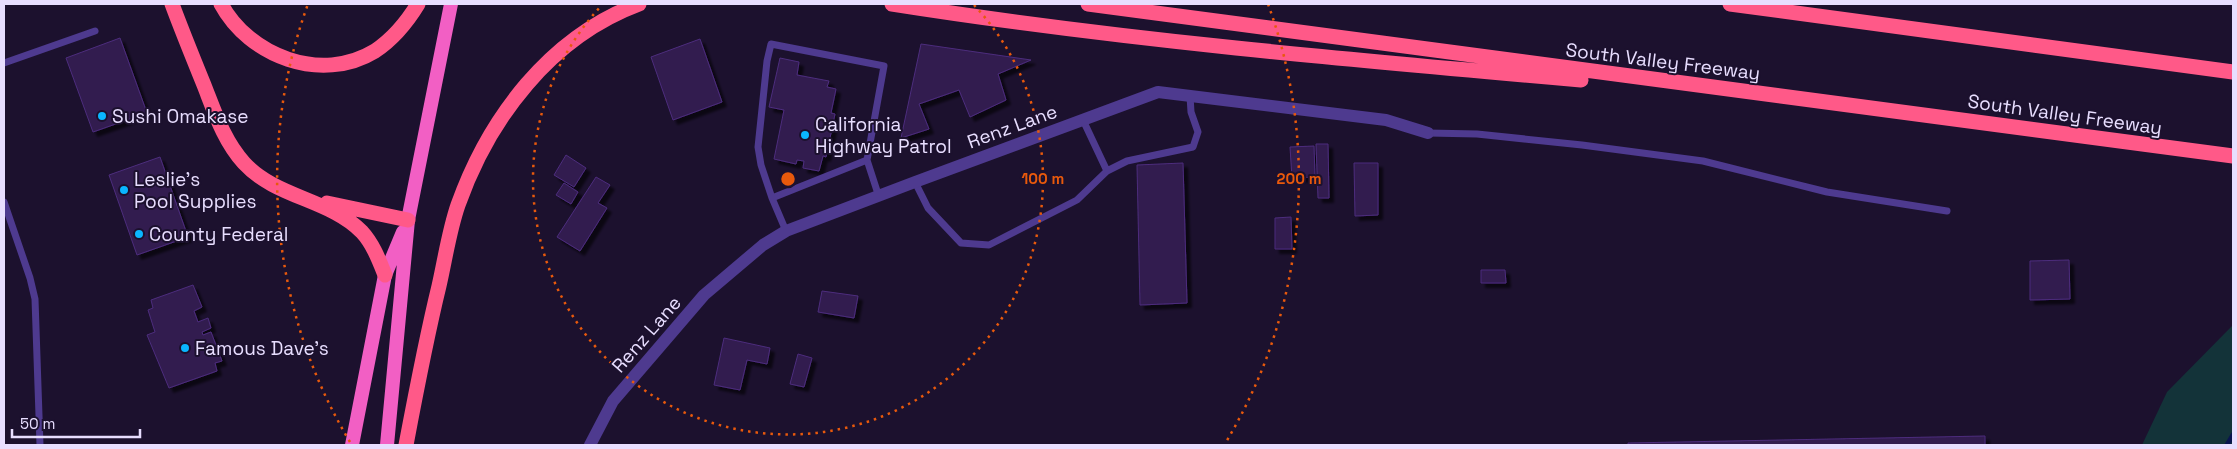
<svg xmlns="http://www.w3.org/2000/svg" width="2237" height="449" font-family="'Space Grotesk',sans-serif">
<style>
.green{fill:#133339}
.lines{fill:none;stroke-linecap:round;stroke-linejoin:round}
.stream{stroke:#09144f;stroke-width:5}
.building{fill:#311c50;stroke:#4d2d7d;filter:url(#shadow)}
.service{stroke:#4e3a8f;stroke-width:7}
.tertiary{stroke:#4e3a8f;stroke-width:12}
.trunk{stroke:#f25fc4;stroke-width:14}
.motorway{stroke:#ff5988;stroke-width:15}
.ring{fill:none;stroke:#e8590c;stroke-width:2.5;stroke-dasharray:2.5 5}
.poi-dot{fill:#0ab6ff;stroke:#1c112e;stroke-width:2}
.labels{text-anchor:middle;stroke-width:4;stroke-linejoin:round;paint-order:stroke}
.street-label{font-size:19px;fill:#e8deff;stroke:#1c112e}
.poi-label{font-size:19px;fill:#e8deff;stroke:#1c112e;text-anchor:start}
.centre{fill:#e8590c;stroke:#1c112e;stroke-width:2.5}
.ring-label{font-size:15px;text-anchor:middle;font-weight:bold;fill:#e8590c;stroke:#1c112e;stroke-width:4;stroke-linejoin:round;paint-order:stroke}
</style>
<defs>
<filter id="shadow"><feDropShadow dx="4.5" dy="4.5" stdDeviation="1" flood-color="#0009"/></filter>
</defs>
<rect width="100%" height="100%" fill="#1c112e"/>
<path class="green" d="M2233,325V445H2142L2167,392Z"/>
<g class="lines">
<path class="stream" d="M2227,445L2233,435"/>
</g>
<path class="building" d="M120,38L147,113L93,132L66,58Z
M700,39L722,102L673,120L651,57Z
M921,44L1031,60L998,74L1006,100L970,117L959,90L919,104L929,129L901,138Z
M780,58L799,62L797,75L829,81L827,87L836,89L831,113L835,114L826,157L823,156L819,171L803,168L804,161L797,160L796,164L774,159L784,110L769,107Z
M1316,144H1328L1329,198H1318Z
M1314,146L1315,177L1292,178L1290,147Z
M566,155L586,168L574,187L554,175Z
M160,157L188,237L137,255L109,175Z
M1183,163L1187,303L1140,305L1137,165Z
M1354,163H1378V215L1355,216Z
M596,177L610,185L598,203L607,208L580,251L557,237Z
M564,183L578,192L571,204L556,195Z
M1291,217L1292,249H1275V218Z
M2069,260L2070,299L2030,300V261Z
M1481,270H1505L1506,283H1481Z
M193,285L202,307L194,311L198,322L208,318L211,328L202,332L203,335L211,332L222,361L215,363L217,371L169,388L147,335L155,332L148,310L153,308L151,300Z
M822,291L858,296L854,318L818,312Z
M724,338L770,348L767,364L747,360L740,390L714,385Z
M798,354L812,358L804,387L790,384Z
M1985,436V445H1628V443Z"/>
<g class="lines">
<path class="service" d="M4,63L95,31
M1428,133L1477,134L1582,145L1703,161L1827,192L1947,211
M1107,171L1127,161L1193,147L1198,132L1191,112L1190,96
M915,182L928,208L961,243L989,245L1077,200L1107,171L1083,120
M772,198L867,160
M4,202L30,278L35,299L40,445
M786,231L772,198L761,165L758,147L767,61L771,44L884,66L867,160L879,197"/>
<path class="tertiary" d="M590,445L613,401L704,295L763,245L786,231L915,182L1158,92L1386,120L1428,133"/>
<path class="trunk" d="M352,445L385,275L403,232
M387,445L408,220L451,4"/>
<path class="motorway" d="M172,4C182,31 193,58 204,85C215,113 224,141 244,163C276,198 330,199 362,232C373,244 379,260 385,275
M221,4C249,56 321,84 375,51C393,39 407,22 418,4
M892,4C1121,40 1351,60 1581,80
M1088,4L2233,156
M1730,4L2233,72
M327,203L408,220
M406,445C416,392 426,339 439,286C445,260 449,231 458,205C489,118 550,37 639,4"/>
</g>
<g class="ring">
<path d="M974 5A255 255 0 1 1 602 5"/>
<path d="M350 442A511 511 0 0 1 308 4M1268 4A511 511 0 0 1 1226 442"/>
</g>
<g class="poi-dot">
<circle cx="102" cy="116" r="5"/>
<circle cx="805" cy="135" r="5"/>
<circle cx="124" cy="190" r="5"/>
<circle cx="139" cy="234" r="5"/>
<circle cx="185" cy="348" r="5"/>
</g>
<g class="labels">
<g class="street-label">
<text transform="translate(1663 61) rotate(7)" y="7">South Valley Freeway</text>
<text transform="translate(2065 114) rotate(8)" y="7">South Valley Freeway</text>
<text transform="translate(1012 126) rotate(-20)" y="7">Renz Lane</text>
<text transform="translate(646 334) rotate(-49)" y="7">Renz Lane</text>
</g>
<g class="poi-label">
<text x="112" y="123">Sushi Omakase</text>
<text x="815" y="131">California<tspan x="815" dy="22">Highway Patrol</tspan></text>
<text x="134" y="186">Leslie's<tspan x="134" dy="22">Pool Supplies</tspan></text>
<text x="149" y="241">County Federal</text>
<text x="195" y="355">Famous Dave's</text>
</g>
</g>
<circle cx="788" cy="179" r="8" class="centre"/>
<g class="ring-label">
<text x="1043" y="184">100 m</text>
<text x="1299" y="184">200 m</text>
</g>
<rect width="2237" height="449" fill="none" stroke="#e8deff" stroke-width="10"/>
<path d="M12 429v8h128v-8" fill="none" stroke="#e8deff" stroke-width="2.5"/>
<text x="20" y="429" font-size="15" fill="#e8deff" stroke="#1c112e" stroke-width="4" paint-order="stroke">50 m</text>
</svg>
